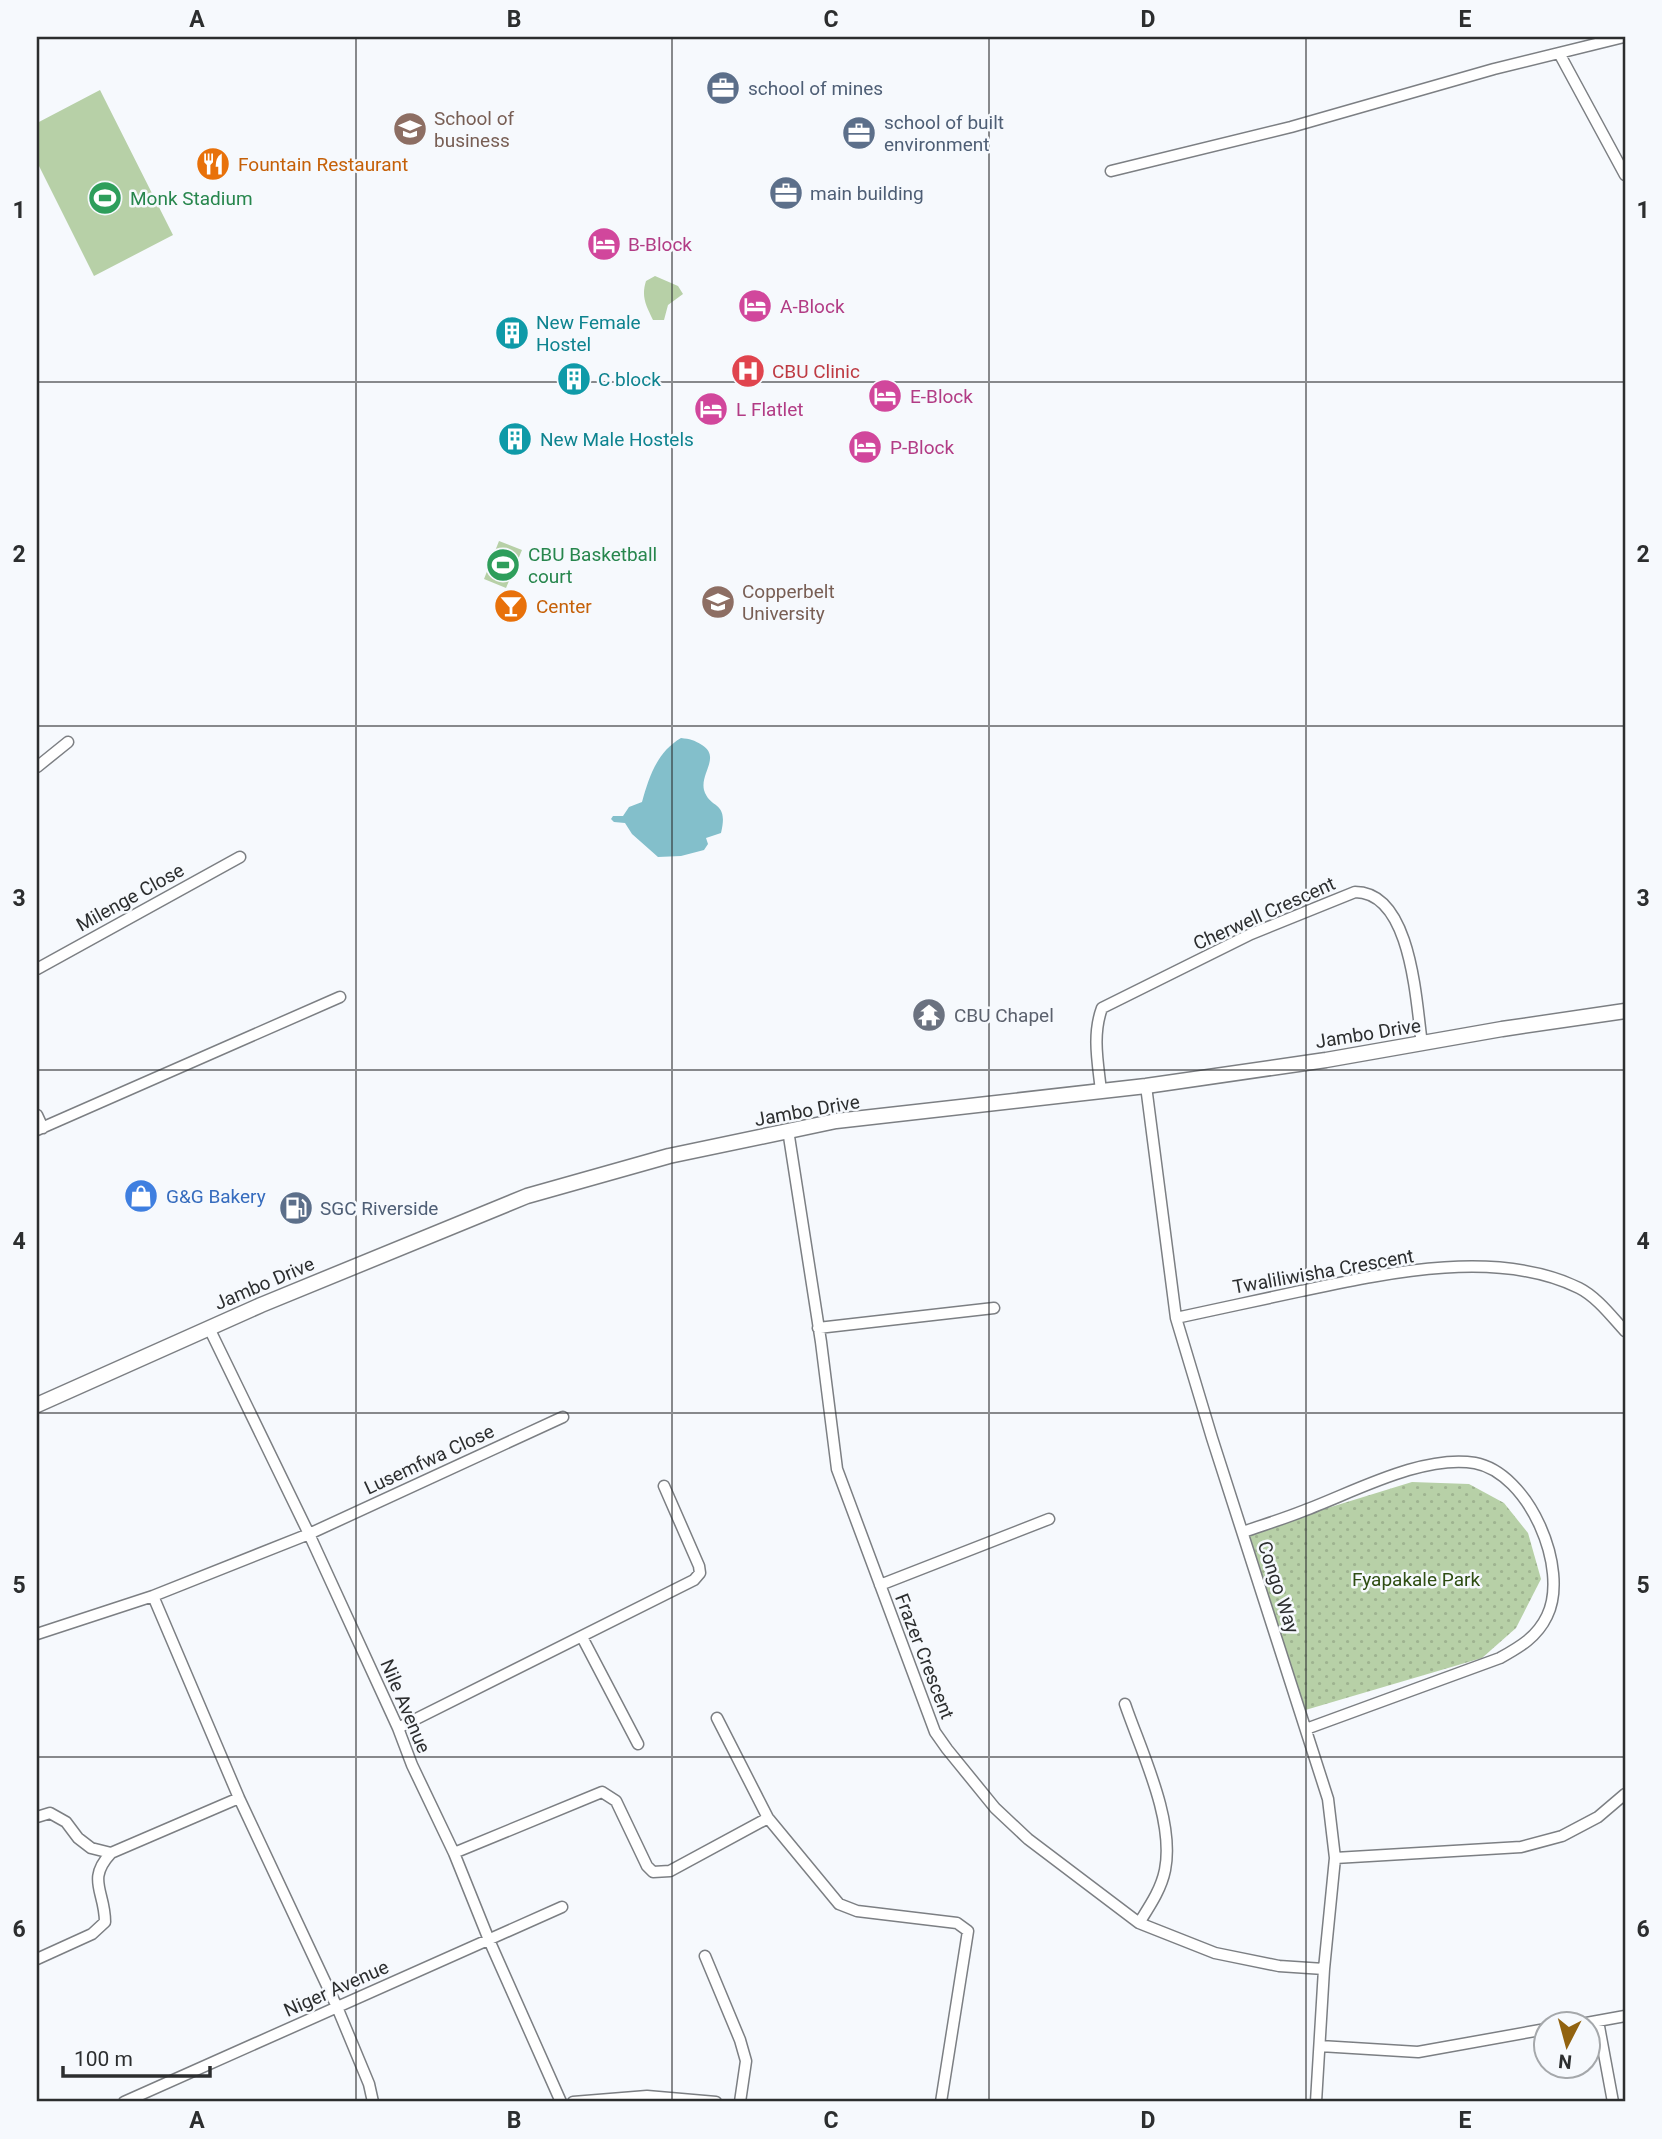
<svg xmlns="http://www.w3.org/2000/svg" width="1662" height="2139" font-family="Roboto,sans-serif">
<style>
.grass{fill:#b7d0a7}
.park{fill:url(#park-dots)}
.water{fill:#83bfcb}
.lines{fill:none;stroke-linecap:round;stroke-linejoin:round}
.minor-casing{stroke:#7c7f83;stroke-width:13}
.major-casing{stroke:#7c7f83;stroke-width:17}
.minor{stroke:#fff;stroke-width:10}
.major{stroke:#fff;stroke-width:14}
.grid{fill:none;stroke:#2c2e2f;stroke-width:2;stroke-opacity:0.55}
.labels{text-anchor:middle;stroke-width:5;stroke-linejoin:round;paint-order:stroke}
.service-label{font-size:19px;fill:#4e5e75;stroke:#f6f9fd;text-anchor:start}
.education-label{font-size:19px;fill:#785e54;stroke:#f6f9fd;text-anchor:start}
.food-label{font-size:19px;fill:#c56008;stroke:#f6f9fd;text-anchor:start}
.leisure-label{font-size:19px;fill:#27864d;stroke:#f6f9fd;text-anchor:start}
.hotel-label{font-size:19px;fill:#b23c85;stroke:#f6f9fd;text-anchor:start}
.culture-label{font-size:19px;fill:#0d838f;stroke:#f6f9fd;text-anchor:start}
.health-label{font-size:19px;fill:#be3a42;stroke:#f6f9fd;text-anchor:start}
.street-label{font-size:19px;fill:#2c2e2f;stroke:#f6f9fd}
.worship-label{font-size:19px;fill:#5b616d;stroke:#f6f9fd;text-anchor:start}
.shop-label{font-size:19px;fill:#366cbe;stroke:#f6f9fd;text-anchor:start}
.park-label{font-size:19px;fill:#2e4d12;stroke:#f6f9fd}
.neatline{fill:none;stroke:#2c2e2f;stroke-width:2.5}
.grid-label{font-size:23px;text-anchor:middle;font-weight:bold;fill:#2c2e2f}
</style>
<defs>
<pattern id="park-dots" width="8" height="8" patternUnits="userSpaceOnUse" patternTransform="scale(1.75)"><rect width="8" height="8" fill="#b7d0a7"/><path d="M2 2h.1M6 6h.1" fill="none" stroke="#9eb390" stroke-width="1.8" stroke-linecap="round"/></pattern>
</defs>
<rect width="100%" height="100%" fill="#f6f9fd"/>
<path class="grass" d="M100,90L173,235L94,276L37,162V123Z
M655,276L678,286L683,294L668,305L664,320H653C646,305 641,297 646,281Z
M499,541L522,550L506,588L484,579Z"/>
<path class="park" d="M1412,1482L1469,1484L1504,1503L1528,1533L1541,1579L1516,1628L1482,1658L1302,1711L1246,1533Z"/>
<path class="water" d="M681,738C690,739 694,740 702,745C721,757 700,773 704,790C710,810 729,800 721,833L706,838L708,844L704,850L681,856L658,857L632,834L625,823L614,822L611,819L613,816H623L629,807L642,802C649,777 657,752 681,738Z"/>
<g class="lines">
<g class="minor-casing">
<path id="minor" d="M1559,53L1625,175
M1111,171L1291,127L1494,69L1624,37
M37,767L68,742
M37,969L240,857
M1146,1086L1176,1318L1212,1438L1328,1799L1335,1858L1324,1969L1316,2102
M1101,1091C1098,1063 1092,1035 1102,1008L1251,934L1355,892C1412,892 1416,1003 1422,1044
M37,1115L43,1128
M37,1130L340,997
M788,1130L821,1342L837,1469L935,1732L947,1749L995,1808L1028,1839L1139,1923L1215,1953L1279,1966L1324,1969
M1176,1318C1218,1309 1259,1300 1301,1291C1386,1273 1498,1248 1579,1288C1597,1297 1612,1317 1625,1331
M209,1328L309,1534L398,1728L412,1765L454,1853L489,1940L561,2102
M818,1328L994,1308
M1243,1532C1263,1525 1283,1519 1303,1511C1352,1493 1422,1454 1475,1463C1529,1473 1570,1569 1547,1616C1537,1637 1520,1647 1500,1658L1306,1729
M880,1585L1049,1519
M153,1596L239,1798L337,2007L369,2084L373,2102
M37,1634L153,1596L309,1534L563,1417
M582,1637L638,1744
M1125,1704C1141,1751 1175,1820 1165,1870C1161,1890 1149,1907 1139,1923
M717,1718L768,1818L839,1904L857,1911L957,1923L968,1931L941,2102
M398,1728L694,1580L700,1573L699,1566L664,1486
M37,1817L50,1813L66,1822L78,1838L91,1848L111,1853
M454,1853L602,1792L616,1801L647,1866L653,1872L670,1871L768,1818
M1335,1858L1521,1847L1562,1836L1598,1817L1625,1794
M705,1956L740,2040L746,2061L740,2102
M37,1959L92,1934L105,1922C105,1891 86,1880 111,1853L239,1798
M1598,2021L1613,2102
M1581,2024L1625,2016
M1320,2046L1418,2052L1546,2029
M124,2102L562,1907
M573,2102L647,2096L716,2102"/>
</g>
<g class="major-casing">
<path id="major" d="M37,1405L261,1305L527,1196L669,1156L836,1121L1146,1086L1326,1060L1502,1029L1625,1011"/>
</g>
<use href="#minor" class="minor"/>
<use href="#major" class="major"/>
</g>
<path class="grid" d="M356,37V2102M672,37V2102M989,37V2102M1306,37V2102M37,382H1625M37,726H1625M37,1070H1625M37,1413H1625M37,1757H1625"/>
<defs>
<g id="office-disc" transform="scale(1.75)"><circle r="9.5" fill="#5c6f8a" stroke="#f6f9fd"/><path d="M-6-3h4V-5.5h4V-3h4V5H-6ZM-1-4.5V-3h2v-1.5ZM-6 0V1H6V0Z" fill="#fff"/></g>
<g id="school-disc" transform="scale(1.75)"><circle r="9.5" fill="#8d6e63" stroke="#f6f9fd"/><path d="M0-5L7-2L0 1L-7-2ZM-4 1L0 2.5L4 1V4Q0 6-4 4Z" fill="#fff"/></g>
<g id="restaurant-disc" transform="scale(1.75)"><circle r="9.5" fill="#e8710a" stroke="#f6f9fd"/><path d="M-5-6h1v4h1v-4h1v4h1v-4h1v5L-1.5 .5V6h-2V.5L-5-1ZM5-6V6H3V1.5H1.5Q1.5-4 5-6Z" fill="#fff"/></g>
<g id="stadium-disc" transform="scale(1.75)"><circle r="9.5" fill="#2e9e5b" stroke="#f6f9fd"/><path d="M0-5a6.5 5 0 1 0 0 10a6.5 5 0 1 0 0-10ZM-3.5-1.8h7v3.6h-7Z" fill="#fff"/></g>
<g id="hotel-disc" transform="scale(1.75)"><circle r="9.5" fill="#d1479c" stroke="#f6f9fd"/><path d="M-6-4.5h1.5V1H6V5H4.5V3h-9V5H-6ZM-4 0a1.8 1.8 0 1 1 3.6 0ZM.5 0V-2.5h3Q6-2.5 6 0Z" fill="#fff"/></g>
<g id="building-disc" transform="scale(1.75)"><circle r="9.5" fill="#0f9aa8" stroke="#f6f9fd"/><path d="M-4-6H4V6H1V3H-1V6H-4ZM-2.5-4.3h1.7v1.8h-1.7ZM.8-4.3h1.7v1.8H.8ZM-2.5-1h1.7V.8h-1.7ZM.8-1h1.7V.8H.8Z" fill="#fff"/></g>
<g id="hospital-disc" transform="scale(1.75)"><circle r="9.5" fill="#e0444e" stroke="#f6f9fd"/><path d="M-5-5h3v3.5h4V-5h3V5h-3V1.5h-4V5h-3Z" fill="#fff"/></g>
<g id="university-disc" transform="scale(1.75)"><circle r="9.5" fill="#8d6e63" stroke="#f6f9fd"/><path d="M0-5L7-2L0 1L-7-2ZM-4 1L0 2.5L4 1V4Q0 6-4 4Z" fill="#fff"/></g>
<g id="bar-disc" transform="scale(1.75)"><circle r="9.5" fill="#e8710a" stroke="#f6f9fd"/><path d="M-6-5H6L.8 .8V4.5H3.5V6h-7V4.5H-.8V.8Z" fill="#fff"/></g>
<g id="temple-disc" transform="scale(1.75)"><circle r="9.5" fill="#6b7280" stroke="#f6f9fd"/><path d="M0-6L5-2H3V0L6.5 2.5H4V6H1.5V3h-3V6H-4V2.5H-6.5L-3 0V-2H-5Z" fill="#fff"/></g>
<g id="shop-disc" transform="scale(1.75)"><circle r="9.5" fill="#3f7fe0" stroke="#f6f9fd"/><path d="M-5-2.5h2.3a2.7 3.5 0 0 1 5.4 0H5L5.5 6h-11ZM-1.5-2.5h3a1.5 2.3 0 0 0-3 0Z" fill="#fff"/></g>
<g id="fuel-disc" transform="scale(1.75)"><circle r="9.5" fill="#5c6f8a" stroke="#f6f9fd"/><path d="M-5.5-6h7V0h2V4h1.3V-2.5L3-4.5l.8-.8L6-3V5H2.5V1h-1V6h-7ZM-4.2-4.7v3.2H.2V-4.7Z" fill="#fff"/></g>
</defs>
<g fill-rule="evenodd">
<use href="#office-disc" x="723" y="88"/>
<use href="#school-disc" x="410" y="129"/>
<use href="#office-disc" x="859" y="133"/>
<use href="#restaurant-disc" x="213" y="164"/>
<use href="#office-disc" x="786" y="193"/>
<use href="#stadium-disc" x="105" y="198"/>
<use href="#hotel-disc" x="604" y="244"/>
<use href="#hotel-disc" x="755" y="306"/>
<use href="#building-disc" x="512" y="333"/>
<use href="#hospital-disc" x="748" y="371"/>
<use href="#building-disc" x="574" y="379"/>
<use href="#hotel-disc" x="885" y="396"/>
<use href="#hotel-disc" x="711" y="409"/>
<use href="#building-disc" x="515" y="439"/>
<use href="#hotel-disc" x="865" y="447"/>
<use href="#stadium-disc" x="503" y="565"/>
<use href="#university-disc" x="718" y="602"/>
<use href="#bar-disc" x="511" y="606"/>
<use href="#temple-disc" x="929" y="1015"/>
<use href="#shop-disc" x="141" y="1196"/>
<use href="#fuel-disc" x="296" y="1208"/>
</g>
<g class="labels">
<g class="service-label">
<text x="748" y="95">school of mines</text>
<text x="884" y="129">school of built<tspan x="884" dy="22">environment</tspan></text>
<text x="810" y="200">main building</text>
<text x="320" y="1215">SGC Riverside</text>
</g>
<g class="education-label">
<text x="434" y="125">School of<tspan x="434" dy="22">business</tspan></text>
<text x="742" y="598">Copperbelt<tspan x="742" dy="22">University</tspan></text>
</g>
<g class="food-label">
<text x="238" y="171">Fountain Restaurant</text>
<text x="536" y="613">Center</text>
</g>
<g class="leisure-label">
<text x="130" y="205">Monk Stadium</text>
<text x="528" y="561">CBU Basketball<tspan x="528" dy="22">court</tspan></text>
</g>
<g class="hotel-label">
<text x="628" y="251">B-Block</text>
<text x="780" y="313">A-Block</text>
<text x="910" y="403">E-Block</text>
<text x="736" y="416">L Flatlet</text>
<text x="890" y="454">P-Block</text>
</g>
<g class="culture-label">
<text x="536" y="329">New Female<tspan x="536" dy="22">Hostel</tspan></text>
<text x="598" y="386">C block</text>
<text x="540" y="446">New Male Hostels</text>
</g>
<g class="health-label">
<text x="772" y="378">CBU Clinic</text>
</g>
<g class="street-label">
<text transform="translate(130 897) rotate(-29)" y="7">Milenge Close</text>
<text transform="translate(1264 913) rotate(-24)" y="7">Cherwell Crescent</text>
<text transform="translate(1368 1033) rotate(-9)" y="7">Jambo Drive</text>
<text transform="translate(807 1110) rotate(-10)" y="7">Jambo Drive</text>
<text transform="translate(1323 1271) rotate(-10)" y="7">Twaliliwisha Crescent</text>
<text transform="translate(264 1283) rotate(-23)" y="7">Jambo Drive</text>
<text transform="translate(429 1459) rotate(-25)" y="7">Lusemfwa Close</text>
<text transform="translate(1279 1587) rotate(72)" y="7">Congo Way</text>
<text transform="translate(925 1656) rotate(69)" y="7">Frazer Crescent</text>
<text transform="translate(406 1706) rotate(67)" y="7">Nile Avenue</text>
<text transform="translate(336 1988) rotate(-24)" y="7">Niger Avenue</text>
</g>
<g class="worship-label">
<text x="954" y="1022">CBU Chapel</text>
</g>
<g class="shop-label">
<text x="166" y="1203">G&amp;G Bakery</text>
</g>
<g class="park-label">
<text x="1416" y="1586">Fyapakale Park</text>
</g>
</g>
<rect width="1662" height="2139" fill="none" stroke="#f6f9fd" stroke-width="77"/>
<g transform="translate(1567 2045) rotate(186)"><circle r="33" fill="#f6f9fd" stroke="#a5a8ab" stroke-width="2"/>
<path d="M0-5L12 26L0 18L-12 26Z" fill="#926310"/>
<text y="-10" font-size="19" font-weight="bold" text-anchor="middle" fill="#2c2e2f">N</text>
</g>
<path d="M63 2066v10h147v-10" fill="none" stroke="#2c2e2f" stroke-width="3.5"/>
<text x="74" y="2066" font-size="21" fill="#2c2e2f" stroke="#f6f9fd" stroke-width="5" paint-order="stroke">100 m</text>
<rect x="38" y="38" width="1586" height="2062" class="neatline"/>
<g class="grid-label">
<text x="197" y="27">A</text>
<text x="514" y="27">B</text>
<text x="831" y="27">C</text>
<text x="1148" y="27">D</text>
<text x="1465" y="27">E</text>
<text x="19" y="218">1</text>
<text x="1643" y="218">1</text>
<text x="19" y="562">2</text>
<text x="1643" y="562">2</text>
<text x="19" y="906">3</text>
<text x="1643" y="906">3</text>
<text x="19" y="1249">4</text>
<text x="1643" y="1249">4</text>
<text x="19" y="1593">5</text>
<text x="1643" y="1593">5</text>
<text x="19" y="1937">6</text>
<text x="1643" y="1937">6</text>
<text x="197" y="2128">A</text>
<text x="514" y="2128">B</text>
<text x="831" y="2128">C</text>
<text x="1148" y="2128">D</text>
<text x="1465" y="2128">E</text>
</g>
</svg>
